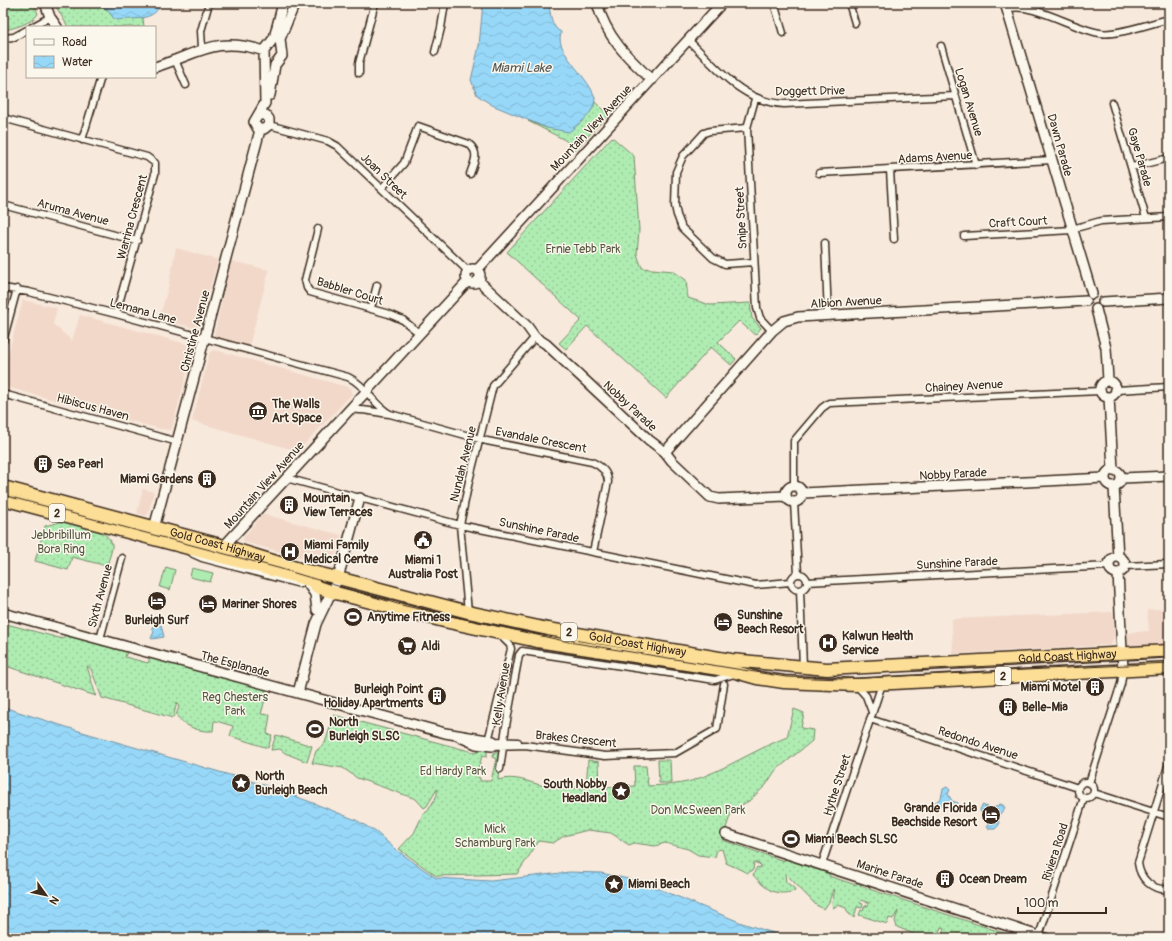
<svg xmlns="http://www.w3.org/2000/svg" width="1172" height="941" font-family="Pangolin,sans-serif">
<style>
.built{fill:#f2d8c9}
.grass{fill:url(#grass-dots);stroke:#758b68}
.garden{fill:#afecb2;stroke:#758b68}
.water{fill:url(#water-waves);stroke:#7292a1}
.lines{fill:none;stroke-linecap:round;stroke-linejoin:round}
.street-casing{stroke:#3b2a1e;stroke-width:9}
.secondary-casing{stroke:#3b2a1e;stroke-width:12}
.highway-casing{stroke:#3b2a1e;stroke-width:15}
.street{stroke:#fbf7ec;stroke-width:6}
.secondary{stroke:#fbf7ec;stroke-width:9}
.highway{stroke:#fcde96;stroke-width:12}
.tram{stroke:#3b2a1e;stroke-width:1}
.labels{text-anchor:middle;stroke-width:3;stroke-linejoin:round;paint-order:stroke}
.shield{fill:#fbf7ec;stroke:#75685c;stroke-width:1}
.shield-label{font-size:11px;font-weight:bold;fill:#3b2a1e}
.street-label{font-size:12px;fill:#3b2a1e;stroke:#fbf7ec}
.park-label{font-size:12px;fill:#585a43;stroke:#fbf7ec}
.poi-label{font-size:12px;font-weight:bold;fill:#3b2a1e;stroke:#fbf7ec;text-anchor:start}
.water-label{font-size:13px;font-style:italic;fill:#525655;stroke:#fbf7ec}
</style>
<defs>
<pattern id="grass-dots" width="8" height="8" patternUnits="userSpaceOnUse"><rect width="8" height="8" fill="#afecb2"/><path d="M2 2h.1M6 6h.1" fill="none" stroke="#97cb99" stroke-width="1.8" stroke-linecap="round"/></pattern>
<pattern id="water-waves" width="16" height="10" patternUnits="userSpaceOnUse"><rect width="16" height="10" fill="#97d8f9"/><path d="M0 5q4-4 8 0t8 0" fill="none" stroke="#83bad5"/></pattern>
</defs>
<rect width="100%" height="100%" fill="#f7e9dc"/>
<filter id="ink" filterUnits="userSpaceOnUse"><feTurbulence type="fractalNoise" baseFrequency=".025" numOctaves="2"/><feDisplacementMap in="SourceGraphic" scale="8" xChannelSelector="R" yChannelSelector="G"/><feConvolveMatrix kernelMatrix="1 2 1 2 8 2 1 2 1" color-interpolation-filters="sRGB"/></filter>
<g filter="url(#ink)">
<path class="built" d="M176,248L218,260L199,325L195,328L159,319L168,288Z
M231,261L269,270L248,350L213,340Z
M23,300L57,308L53,324L72,341L80,315L194,346L172,428L169,430L157,428L3,386V373Z
M215,350L351,388L352,394L298,451L192,421L210,352Z
M143,489L154,492L148,514L145,516L137,513Z
M263,514L341,535L332,566L244,542L243,538Z
M1169,608V644L1130,646L1128,644L1127,633L1149,631L1147,610Z
M1113,612L1114,637L1111,645L953,654L952,619Z"/>
<path class="grass" d="M3,3H34L38,14C32,23 13,29 3,30Z
M54,3H95L107,9L111,14L133,18H143L144,27H68Z
M595,102L608,115L575,150L565,140L528,121L547,128L591,111Z
M612,137L634,156L639,230L637,254L642,268L673,271L686,280L688,298L710,305L750,303L752,318L761,328L755,335L739,321L718,342L736,359L731,365L711,347L666,398L587,326L566,349L559,343L581,320L507,252Z
M64,521C78,525 107,528 112,544C113,550 108,560 107,566L72,557L68,570L35,561L45,526Z
M3,623L63,639L65,635L127,652L125,657L148,663L150,658L264,689L267,693L261,714L270,715L267,734L272,735L268,748L230,736L233,726L216,721H214L213,731C199,732 185,727 176,715L179,707L177,702L173,718L102,698L91,669L87,666L96,696L3,665Z
M794,709L804,713L801,728L813,730L812,741L775,771L766,785L749,801L732,810L722,840L784,861L786,856L830,871L829,876L856,885L858,881L861,882L860,886L1016,937L1018,933L1028,936L1027,938H941L944,928L941,927L937,938H923L897,927L895,921L898,911L893,919L889,918L887,924L859,915L861,910L863,911L865,905L868,906L869,903L861,900L860,903L863,904L862,908L857,907L854,918L848,913L846,908L838,905L833,908L832,902L835,890L833,889L829,902L824,909L816,905L785,873L786,882L794,888L795,891C774,897 766,889 753,875L757,867L760,868L761,865L754,862L753,870L748,873L726,863L722,849L717,850L715,857L698,855L688,849L665,843L655,846L634,843L629,845L611,833L588,830L564,836L553,843L539,841L517,874L436,876L399,849L414,833L423,814L428,811L437,795V789L427,806L424,808L416,799L357,778L343,768L312,763L316,751L325,743L334,715L477,753L479,747L487,749V757L482,756L476,776L480,778V781H491L496,759L492,757L494,753L500,749L498,780C515,775 528,782 544,786C557,789 573,788 586,788L588,760L599,762L600,787L635,786L634,766H646L648,786C662,785 677,785 691,781C725,770 754,750 787,737Z
M276,735L312,746L307,762L285,753L280,749L271,750Z
M658,760H670L671,783H659Z"/>
<path class="garden" d="M166,567L175,570L170,590L160,587Z
M192,568L213,573L210,582L190,577Z"/>
<path class="water" d="M95,3H161C155,22 132,18 115,20L107,9Z
M483,3H549C550,12 551,28 561,32C561,34 560,36 560,38C560,56 590,79 595,98C595,113 580,123 569,132L547,128L492,105L477,95L471,80L479,46Z
M158,624L161,625L164,637L152,639L151,638L154,632L152,627Z
M3,707L79,731L264,785L308,801L356,820L376,832L395,849L436,878L491,881L570,872L601,873L642,882L742,923L789,938H3Z
M947,787L950,790L948,794L952,801L958,803L959,809L950,808L942,804L934,809L931,810L930,806L941,798L943,789Z
M1000,804L1003,805L1005,808L998,816L999,825L995,829H989L987,826L989,824L987,816L982,814L980,810L982,805L993,809Z"/>
<g class="lines">
<g class="street-casing">
<path id="street" d="M774,3L783,33
M849,3L855,23
M598,6L607,3
M1007,9C1032,1 1073,29 1100,33C1116,36 1152,23 1169,19
M32,27L50,17
M3,38L14,37L27,30
M688,40C717,67 741,102 784,104L955,96
M941,46L976,165
M202,48L201,31L209,3
M435,52L441,28L445,3
M175,60L186,85
M359,73V63L375,3
M755,99L747,128L757,308L760,318L772,331
M1112,103L1146,218
M3,118L147,157L155,163V174L116,314
M269,125L328,141L337,146L468,271
M747,128L710,131L704,133L695,143L683,156L676,172L675,206L677,215L682,228L713,258L725,264L754,262
M82,140L101,77
M1132,167L1169,158
M890,170L894,239
M819,173L1052,160
M382,188L404,163L418,126L469,144C480,153 474,162 470,174
M3,205L137,241
M318,229L305,280L307,288L310,292L389,314L403,320L419,333
M1072,229L1101,221L1169,217
M964,236L1072,230
M825,243L828,315
M3,288L29,292L116,314L348,377C366,385 373,405 390,414
M371,308L377,285
M3,341L17,289
M1117,390L1169,387
M3,394L178,442
M350,410C364,408 376,413 390,414L487,441L592,462C601,466 608,472 608,482L593,552
M286,478L460,525L740,582L756,585L790,582
M794,485V441L822,408L829,403L1100,391
M794,502L798,574
M193,554L202,558L300,584
M1125,566L1169,564
M791 582a8 8 0 1 1 16 0a8 8 0 1 1-16 0Z
M807,582L1109,566
M800,590L803,667
M468,612L460,525L469,481L493,386L535,337
M100,639L122,558
M857,686L866,696L872,712
M870,719L1078,788
M488,741L511,649L510,645L500,635
M493,741L518,742
M492,746L525,745L605,756L675,753L717,729L724,684
M1169,763L1138,863C1140,879 1152,891 1169,889
M500,769L506,726L519,655L522,651L715,680L734,674
M1078 790a8 8 0 1 1 16 0a8 8 0 1 1-16 0Z
M1089,783L1121,684L1123,670
M1094,793L1169,817
M822,864L882,684
M1039,936L1084,798"/>
</g>
<g class="secondary-casing">
<path id="secondary" d="M45,3L50,17L57,27
M597,3C606,37 627,57 652,80
M1005,3L1092,294
M155,67C198,54 216,35 264,51
M270,95L275,65L282,56L280,39L295,3
M259,115H266L269,119V125L264,129H258L254,122L265,103L264,51L274,38L283,3
M466 276a7 7 0 1 1 14 0a7 7 0 1 1-14 0Z
M477,270L722,3
M478,280L527,326L535,337L546,344L649,440L665,452L672,461L710,497L719,499L786,496
M1103,302L1169,298
M1096,309L1106,348L1108,380
M1100 389a8 8 0 1 1 16 0a8 8 0 1 1-16 0Z
M1109,397L1113,470
M665,452L772,331L784,321L798,317L1086,301
M1105 478a8 8 0 1 1 16 0a8 8 0 1 1-16 0Z
M1122,478L1169,476
M786 494a8 8 0 1 1 16 0a8 8 0 1 1-16 0Z
M1114,487L1118,557
M803,493L1105,478
M153,532L260,130
M224,546L468,281
M1109 565a8 8 0 1 1 16 0a8 8 0 1 1-16 0Z
M1118,573L1123,670
M308,584L315,594L317,610
M3,613L445,733L493,741L492,746L476,744L460,737
M298,693L316,624L338,578L360,498
M726,834L1045,938"/>
</g>
<g class="highway-casing">
<g id="highway">
<path id="s1" d="M3,487L224,546L299,569L338,578L468,612L548,629L731,660L827,669L1169,651"/>
<path d="M3,499L290,575L312,581L317,587L332,592L444,621L537,641L732,671L757,678L784,682L856,685L1169,668"/>
</g>
</g>
<use href="#street" class="street"/>
<use href="#secondary" class="secondary"/>
<use href="#highway" class="highway"/>
<path class="tram" d="M3,495L278,568L401,605L569,642L786,677L842,679L1169,663
M913,670L1169,657"/>
</g>
</g>
<defs>
<g id="museum-disc" transform="scale(1)"><circle r="9.5" fill="#3b2a1e" stroke="#fbf7ec"/><path d="M0-6L6-3V-2H-6V-3ZM-5-1h2V3h-2ZM-1-1h2V3h-2ZM3-1h2V3H3ZM-6 4H6V6H-6Z" fill="#fff"/></g>
<g id="building-disc" transform="scale(1)"><circle r="9.5" fill="#3b2a1e" stroke="#fbf7ec"/><path d="M-4-6H4V6H1V3H-1V6H-4ZM-2.5-4.3h1.7v1.8h-1.7ZM.8-4.3h1.7v1.8H.8ZM-2.5-1h1.7V.8h-1.7ZM.8-1h1.7V.8H.8Z" fill="#fff"/></g>
<g id="civic-disc" transform="scale(1)"><circle r="9.5" fill="#3b2a1e" stroke="#fbf7ec"/><path d="M-.6-6.5H3V-4.5H.6V-3L4-1V1h2V6H-6V1h2V-1L-.6-3ZM-1.2 2.5V6h2.4V2.5Z" fill="#fff"/></g>
<g id="hospital-disc" transform="scale(1)"><circle r="9.5" fill="#3b2a1e" stroke="#fbf7ec"/><path d="M-5-5h3v3.5h4V-5h3V5h-3V1.5h-4V5h-3Z" fill="#fff"/></g>
<g id="hotel-disc" transform="scale(1)"><circle r="9.5" fill="#3b2a1e" stroke="#fbf7ec"/><path d="M-6-4.5h1.5V1H6V5H4.5V3h-9V5H-6ZM-4 0a1.8 1.8 0 1 1 3.6 0ZM.5 0V-2.5h3Q6-2.5 6 0Z" fill="#fff"/></g>
<g id="stadium-disc" transform="scale(1)"><circle r="9.5" fill="#3b2a1e" stroke="#fbf7ec"/><path d="M0-5a6.5 5 0 1 0 0 10a6.5 5 0 1 0 0-10ZM-3.5-1.8h7v3.6h-7Z" fill="#fff"/></g>
<g id="supermarket-disc" transform="scale(1)"><circle r="9.5" fill="#3b2a1e" stroke="#fbf7ec"/><path d="M-6-5.5h2.5l.6 2H6L4.5 2H-2.5L-4.4-4H-6ZM-1.5 3.2a1.3 1.3 0 1 0 .1 0ZM3 3.2a1.3 1.3 0 1 0 .1 0Z" fill="#fff"/></g>
<g id="sight-disc" transform="scale(1)"><circle r="9.5" fill="#3b2a1e" stroke="#fbf7ec"/><path d="M0-6L1.8-2.2L6-1.7L2.9 1.2L3.7 5.4L0 3.3L-3.7 5.4L-2.9 1.2L-6-1.7L-1.8-2.2Z" fill="#fff"/></g>
</defs>
<g fill-rule="evenodd">
<use href="#museum-disc" x="258" y="411"/>
<use href="#building-disc" x="43" y="464"/>
<use href="#building-disc" x="207" y="479"/>
<use href="#building-disc" x="289" y="505"/>
<use href="#civic-disc" x="423" y="540"/>
<use href="#hospital-disc" x="290" y="552"/>
<use href="#hotel-disc" x="157" y="601"/>
<use href="#hotel-disc" x="208" y="604"/>
<use href="#stadium-disc" x="353" y="617"/>
<use href="#hotel-disc" x="723" y="622"/>
<use href="#hospital-disc" x="828" y="643"/>
<use href="#supermarket-disc" x="407" y="646"/>
<use href="#building-disc" x="1095" y="687"/>
<use href="#building-disc" x="437" y="696"/>
<use href="#building-disc" x="1008" y="707"/>
<use href="#stadium-disc" x="315" y="729"/>
<use href="#sight-disc" x="241" y="783"/>
<use href="#sight-disc" x="621" y="791"/>
<use href="#hotel-disc" x="991" y="815"/>
<use href="#stadium-disc" x="791" y="839"/>
<use href="#building-disc" x="945" y="879"/>
<use href="#sight-disc" x="614" y="884"/>
</g>
<g class="labels">
<g class="shield">
<rect x="49" y="504" width="16" height="18" rx="3"/>
<rect x="561" y="623" width="16" height="18" rx="3"/>
<rect x="995" y="667" width="16" height="18" rx="3"/>
</g>
<g class="shield-label">
<text x="57" y="517">2</text>
<text x="569" y="636">2</text>
<text x="1003" y="680">2</text>
</g>
<g class="street-label">
<text transform="translate(810 91) rotate(-1)" y="4">Doggett Drive</text>
<text transform="translate(969 102) rotate(73)" y="4">Logan Avenue</text>
<text transform="translate(591 128) rotate(-47)" y="4">Mountain View Avenue</text>
<text transform="translate(1060 145) rotate(74)" y="4">Dawn Parade</text>
<text transform="translate(935 157) rotate(-3)" y="4">Adams Avenue</text>
<text transform="translate(1140 157) rotate(74)" y="4">Gaye Parade</text>
<text transform="translate(384 176) rotate(44)" y="4">Joan Street</text>
<text transform="translate(73 212) rotate(15)" y="4">Aruma Avenue</text>
<text transform="translate(132 217) rotate(-75)" y="4">Warrina Crescent</text>
<text transform="translate(741 218) rotate(-93)" y="4">Snipe Street</text>
<text transform="translate(1018 222) rotate(-3)" y="4">Craft Court</text>
<text transform="translate(350 291) rotate(17)" y="4">Babbler Court</text>
<text transform="translate(846 302) rotate(-3)" y="4">Albion Avenue</text>
<text transform="translate(143 311) rotate(15)" y="4">Lemana Lane</text>
<text transform="translate(195 331) rotate(-75)" y="4">Christine Avenue</text>
<text transform="translate(964 386) rotate(-3)" y="4">Chainey Avenue</text>
<text transform="translate(630 406) rotate(43)" y="4">Nobby Parade</text>
<text transform="translate(93 407) rotate(15)" y="4">Hibiscus Haven</text>
<text transform="translate(541 440) rotate(11)" y="4">Evandale Crescent</text>
<text transform="translate(463 464) rotate(-76)" y="4">Nundah Avenue</text>
<text transform="translate(953 474) rotate(-3)" y="4">Nobby Parade</text>
<text transform="translate(264 485) rotate(-48)" y="4">Mountain View Avenue</text>
<text transform="translate(539 530) rotate(12)" y="4">Sunshine Parade</text>
<text dy="4" stroke="none"><textPath href="#s1" startOffset="222">Gold Coast Highway</textPath></text>
<text transform="translate(957 563) rotate(-3)" y="4">Sunshine Parade</text>
<text transform="translate(100 596) rotate(-75)" y="4">Sixth Avenue</text>
<text dy="4" stroke="none"><textPath href="#s1" startOffset="654">Gold Coast Highway</textPath></text>
<text dy="4" stroke="none"><textPath href="#s1" startOffset="1086">Gold Coast Highway</textPath></text>
<text transform="translate(235 664) rotate(15)" y="4">The Esplanade</text>
<text transform="translate(501 694) rotate(-81)" y="4">Kelly Avenue</text>
<text transform="translate(576 739) rotate(6)" y="4">Brakes Crescent</text>
<text transform="translate(978 743) rotate(18)" y="4">Redondo Avenue</text>
<text transform="translate(837 785) rotate(-72)" y="4">Hythe Street</text>
<text transform="translate(1055 852) rotate(-72)" y="4">Riviera Road</text>
<text transform="translate(890 874) rotate(18)" y="4">Marine Parade</text>
</g>
<g class="park-label">
<text x="583" y="253">Ernie Tebb Park</text>
<text x="61" y="539">Jebbribillum<tspan x="61" dy="14">Bora Ring</tspan></text>
<text x="235" y="701">Reg Chesters<tspan x="235" dy="14">Park</tspan></text>
<text x="453" y="775">Ed Hardy Park</text>
<text x="698" y="814">Don McSween Park</text>
<text x="495" y="833">Mick<tspan x="495" dy="14">Schamburg Park</tspan></text>
</g>
<g class="poi-label">
<text x="272" y="408">The Walls<tspan x="272" dy="14">Art Space</tspan></text>
<text x="57" y="468">Sea Pearl</text>
<text x="193" y="483" text-anchor="end">Miami Gardens</text>
<text x="303" y="502">Mountain<tspan x="303" dy="14">View Terraces</tspan></text>
<text x="304" y="549">Miami Family<tspan x="304" dy="14">Medical Centre</tspan></text>
<text x="423" y="564" text-anchor="middle">Miami 1<tspan x="423" dy="14">Australia Post</tspan></text>
<text x="222" y="608">Mariner Shores</text>
<text x="737" y="619">Sunshine<tspan x="737" dy="14">Beach Resort</tspan></text>
<text x="367" y="621">Anytime Fitness</text>
<text x="157" y="624" text-anchor="middle">Burleigh Surf</text>
<text x="842" y="640">Kalwun Health<tspan x="842" dy="14">Service</tspan></text>
<text x="421" y="650">Aldi</text>
<text x="1081" y="691" text-anchor="end">Miami Motel</text>
<text x="423" y="693" text-anchor="end">Burleigh Point<tspan x="423" dy="14">Holiday Apartments</tspan></text>
<text x="1022" y="711">Belle-Mia</text>
<text x="329" y="726">North<tspan x="329" dy="14">Burleigh SLSC</tspan></text>
<text x="255" y="780">North<tspan x="255" dy="14">Burleigh Beach</tspan></text>
<text x="607" y="788" text-anchor="end">South Nobby<tspan x="607" dy="14">Headland</tspan></text>
<text x="977" y="812" text-anchor="end">Grande Florida<tspan x="977" dy="14">Beachside Resort</tspan></text>
<text x="805" y="843">Miami Beach SLSC</text>
<text x="959" y="883">Ocean Dream</text>
<text x="628" y="888">Miami Beach</text>
</g>
<g class="water-label">
<text x="521" y="72">Miami Lake</text>
</g>
</g>
<rect width="1172" height="941" fill="none" stroke="#fbf7ec" stroke-width="16"/>
<rect x="8" y="8" width="1156" height="925" fill="none" stroke="#3b2a1e" stroke-width="1.5" filter="url(#ink)"/>
<rect x="26" y="26" width="130" height="52" fill="#fbf7ec" stroke="#aea59a"/>
<rect x="34" y="39" width="20" height="6" fill="#fbf7ec" stroke="#aea59a"/>
<text x="62" y="46" font-size="12" fill="#3b2a1e">Road</text>
<rect x="34" y="56" width="20" height="12" fill="url(#water-waves)" stroke="#aea59a"/>
<text x="62" y="66" font-size="12" fill="#3b2a1e">Water</text>
<g transform="translate(46 895) rotate(123)" stroke="#fbf7ec" stroke-width="3" paint-order="stroke">
<path d="M0-3L7 15L0 10L-7 15Z" fill="#3b2a1e"/>
<text y="-6" font-size="11" font-weight="bold" text-anchor="middle" fill="#3b2a1e">N</text>
</g>
<path d="M1018 907v6h88v-6" fill="none" stroke="#3b2a1e" stroke-width="2"/>
<text x="1024" y="907" font-size="12" fill="#3b2a1e" stroke="#fbf7ec" stroke-width="3" paint-order="stroke">100 m</text>
</svg>
